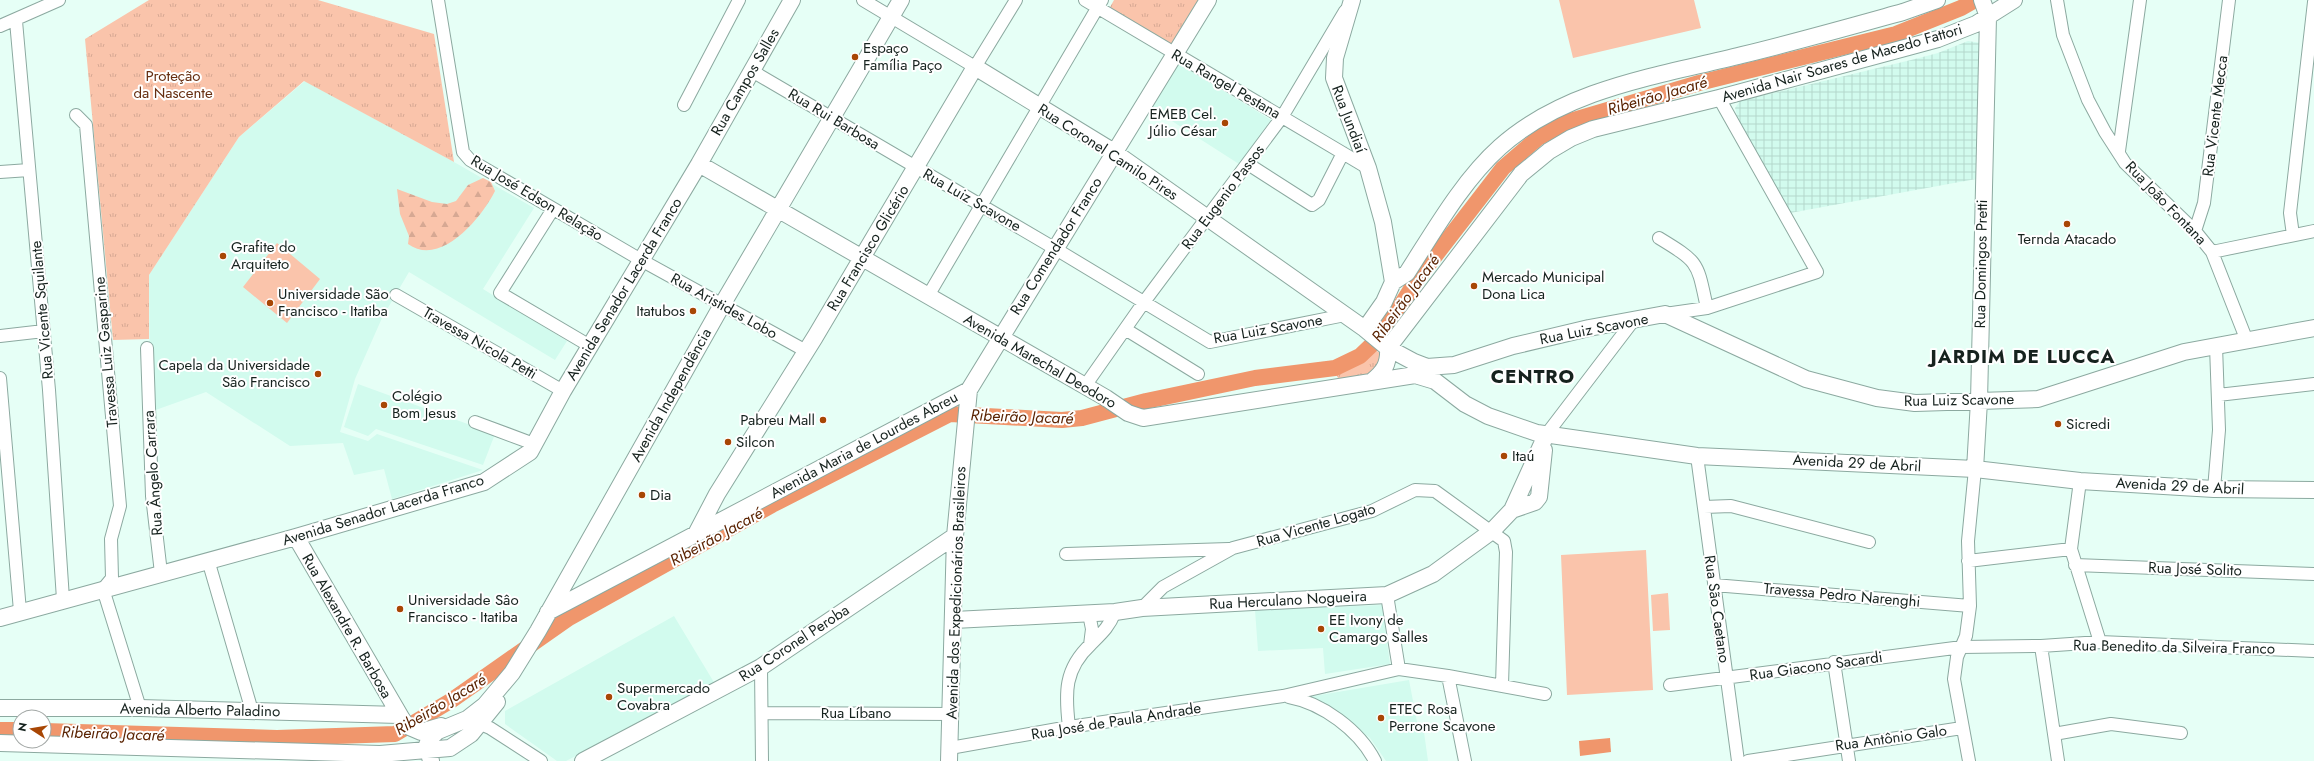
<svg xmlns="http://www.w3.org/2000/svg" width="2314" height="761" font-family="Jost,sans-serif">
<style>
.built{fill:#d2fbee}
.industrial{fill:url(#industrial-grid)}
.forest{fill:url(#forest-firs)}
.park{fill:url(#park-tufts)}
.pitch{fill:#fac4ab}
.water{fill:#f0966c}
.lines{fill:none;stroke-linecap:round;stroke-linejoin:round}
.river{stroke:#f0966c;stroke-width:16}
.minor-casing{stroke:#8ca9a0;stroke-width:14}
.major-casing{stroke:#8ca9a0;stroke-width:18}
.minor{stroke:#fff;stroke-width:12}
.major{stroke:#fff;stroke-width:16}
.poi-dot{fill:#a84604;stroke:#fff;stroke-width:1.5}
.labels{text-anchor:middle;stroke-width:4;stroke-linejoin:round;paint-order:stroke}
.poi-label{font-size:15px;fill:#16221e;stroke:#fff;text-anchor:start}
.street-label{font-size:15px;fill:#16221e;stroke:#fff}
.park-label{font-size:15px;fill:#662e10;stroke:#fff}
.water-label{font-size:16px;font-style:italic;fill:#5b2403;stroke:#fff}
.district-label{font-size:19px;font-weight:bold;letter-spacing:1px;fill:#16221e;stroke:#fff}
</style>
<defs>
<pattern id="industrial-grid" width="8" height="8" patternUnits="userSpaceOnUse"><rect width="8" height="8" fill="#d2fbee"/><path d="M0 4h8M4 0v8" fill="none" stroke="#b4d7cc"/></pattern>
<pattern id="forest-firs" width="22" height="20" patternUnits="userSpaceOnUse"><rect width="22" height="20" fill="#fac4ab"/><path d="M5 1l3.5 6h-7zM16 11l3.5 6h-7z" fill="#d6a893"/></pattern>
<pattern id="park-tufts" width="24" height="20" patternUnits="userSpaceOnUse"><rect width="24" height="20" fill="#fac4ab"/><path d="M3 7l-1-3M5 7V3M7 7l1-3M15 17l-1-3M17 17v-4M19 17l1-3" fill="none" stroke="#d6a893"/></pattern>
</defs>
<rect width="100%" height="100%" fill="#e6fff6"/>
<path class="built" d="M1178,63L1271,120L1239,164L1150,107Z
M305,81L454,162L534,208L483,289L567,341L555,360L409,272L382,318L355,379L340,432L368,441L377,434L483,470L392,499L384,469L354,475L343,443L290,446L206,392L150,412L149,275L239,137Z
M358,384L495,434L483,465L376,429L368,436L344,427Z
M1382,605L1390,664L1325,674L1323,648L1258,651L1255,610Z
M674,616L715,684L566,761H557L505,724V711Z
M1409,680L1418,727L1424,732L1428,761H1386L1370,738L1338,713L1308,697Z"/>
<path class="industrial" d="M1968,41L1981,43L1976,179L1790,213L1738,119L1735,108L1740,101L1911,60L1938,53Z"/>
<path class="forest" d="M483,178L491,182L495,191C482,217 441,268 408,244L409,236L400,214L397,189L432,202L447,204L456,201L468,185Z"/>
<path class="park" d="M149,0H318L434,34L454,162L304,81L239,137L149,275V339L113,340L85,39Z
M1114,0H1201L1173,47L1109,9Z
M1373,349L1382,354C1378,378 1359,375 1339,380L1336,374L1362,360Z"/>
<path class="pitch" d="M1559,0H1694L1701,28L1573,58Z
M277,243L320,279L287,323L243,287Z
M1646,550L1653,690L1567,695L1561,555Z
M1668,593L1670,630L1653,631L1651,595Z"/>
<path class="water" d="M1610,738L1611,752L1580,756L1579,741Z"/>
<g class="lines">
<path class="river" d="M0,730H20
M44,731L277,738L395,734L452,700L569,618L772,505L950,414L1062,420L1082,418L1146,401L1255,378L1335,368L1360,356L1382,335L1418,278L1503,168L1538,138L1567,122L1699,83L1896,34L1961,8L1975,0"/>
<g class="minor-casing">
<path id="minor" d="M438,0L463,152L470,160L641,260L806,351
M863,0L975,67L1016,0
M1085,0L1368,168
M2057,0L2063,35L2088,100L2105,132L2125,163L2195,231L2212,252L2247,341
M16,21L49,390L63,599
M0,26L59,0
M752,71L1054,248L1210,342L1345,315
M684,105L739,0
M76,115L86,125L120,506L111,539L112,578L103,589L140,708
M2119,151L2140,0
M1248,164L1312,205L1319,200L1343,153
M0,172L29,170
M553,209L500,293L590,346
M2195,231L2204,203L2229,0
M2293,235L2290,213L2314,2
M1659,238C1700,263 1697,262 1707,308
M2212,252L2314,231
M396,295L563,391
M928,296L1102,0
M1665,314L1707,308L1817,272L1719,98
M1125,329L1198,374
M0,336L44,331
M147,348L152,496L161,573
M0,378L20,611
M1085,386L1144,302L1282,117L1345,11
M2218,395L2314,384
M475,422L534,444
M1546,435L1633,321
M1697,456L1738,761
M2080,481L2071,549L2100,642
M2214,489L2219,430L2216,346
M1704,507L1731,506L1869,542
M1066,554L1229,549
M208,560L252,711
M1968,561L2071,549
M2075,565L2314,574
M1714,585L1970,606
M1387,595L1399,669
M1142,608L1163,587L1233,548L1372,511L1415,490L1435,491L1504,541L1506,552L1502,685
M1089,614L1092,629L1090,645
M2041,646L2058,761
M1834,662L1849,761
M761,667L762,761
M1448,676L1465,761
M1670,685L1962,647L2041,646L2100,642L2314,651
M1289,697C1322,703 1359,730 1375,761
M762,713L951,714
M473,721L490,728L541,761
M1069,727C1065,693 1064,669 1091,644C1102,633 1109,627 1115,612
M2054,734L2111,724L2181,733
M950,748L1069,727L1283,696L1399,669L1448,676L1545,694
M1748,761L1962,728
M1969,761L1954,679L1957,657L1966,636L1970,606L1968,541L1975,469"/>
</g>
<g class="major-casing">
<path id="major" d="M1352,0L1335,58L1334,78L1368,168L1383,222L1393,282L1384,302L1365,329
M699,164L1106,398L1128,413L1143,418L1415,375L1435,381L1465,404L1488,416L1537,433L1697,456L1975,469L2080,481L2214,489L2314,490
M1393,282L1407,273C1434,231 1463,180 1500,147C1566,88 1659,76 1742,55C1796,42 1849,27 1903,12L1937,0
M1371,382C1384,372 1389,364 1388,348L1521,174L1549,151L1571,138L1593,129L1719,98L1938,39L1976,24L2014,0
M1975,469L1979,401L1988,17L1982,0
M1512,510L1535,502L1539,497L1544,450
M696,534L717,494L815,337L975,67L1114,152L1365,329L1388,348L1414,362L1427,367L1454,365L1513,346L1589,328L1665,314L1806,379L1877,398L1915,403L2038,399L2184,352L2314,328
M296,537L402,719L407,726L421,732L441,726
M548,612L969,390
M0,618L296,537L484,482L530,452L563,391L699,164L792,0
M954,620L1115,612L1142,608L1387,595L1433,574L1492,531L1512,510L1546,435
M0,708H140L399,715
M0,743L380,754L450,748L471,734L497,702
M431,761L427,745L430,738L438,731L467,719L485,705L512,673L538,631L722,305L901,0
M583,761L761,667L955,536
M949,761L955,536L969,390L1208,0"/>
</g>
<use href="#minor" class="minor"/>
<use href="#major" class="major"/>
</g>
<g class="poi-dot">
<circle cx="855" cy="57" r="4"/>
<circle cx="1225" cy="123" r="4"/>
<circle cx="2067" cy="224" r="4"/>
<circle cx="223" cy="256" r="4"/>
<circle cx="1474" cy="286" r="4"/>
<circle cx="270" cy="303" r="4"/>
<circle cx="693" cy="311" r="4"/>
<circle cx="318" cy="374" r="4"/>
<circle cx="384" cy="405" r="4"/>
<circle cx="823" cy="420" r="4"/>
<circle cx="2058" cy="424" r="4"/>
<circle cx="728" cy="442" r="4"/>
<circle cx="1504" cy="456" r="4"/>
<circle cx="642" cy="495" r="4"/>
<circle cx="400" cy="609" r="4"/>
<circle cx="1321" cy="629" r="4"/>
<circle cx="609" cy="697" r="4"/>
<circle cx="1381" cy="718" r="4"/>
</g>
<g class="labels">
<g class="poi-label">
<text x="863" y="53">Espaço<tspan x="863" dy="17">Família Paço</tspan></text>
<text x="1217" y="119" text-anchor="end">EMEB Cel.<tspan x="1217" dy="17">Júlio César</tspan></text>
<text x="2067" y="244" text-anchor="middle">Ternda Atacado</text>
<text x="231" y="252">Grafite do<tspan x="231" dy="17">Arquiteto</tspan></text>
<text x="1482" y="282">Mercado Municipal<tspan x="1482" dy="17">Dona Lica</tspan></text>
<text x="278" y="299">Universidade São<tspan x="278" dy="17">Francisco - Itatiba</tspan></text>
<text x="685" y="316" text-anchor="end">Itatubos</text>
<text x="310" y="370" text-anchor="end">Capela da Universidade<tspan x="310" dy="17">São Francisco</tspan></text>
<text x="392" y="401">Colégio<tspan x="392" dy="17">Bom Jesus</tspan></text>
<text x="815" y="425" text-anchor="end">Pabreu Mall</text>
<text x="2066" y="429">Sicredi</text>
<text x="736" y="447">Silcon</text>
<text x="1512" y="461">Itaú</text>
<text x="650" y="500">Dia</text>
<text x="408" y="605">Universidade Sâo<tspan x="408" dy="17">Francisco - Itatiba</tspan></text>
<text x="1329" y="625">EE Ivony de<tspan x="1329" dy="17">Camargo Salles</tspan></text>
<text x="617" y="693">Supermercado<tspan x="617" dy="17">Covabra</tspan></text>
<text x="1389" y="714">ETEC Rosa<tspan x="1389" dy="17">Perrone Scavone</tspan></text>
</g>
<g class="street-label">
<text transform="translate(1842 63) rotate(-16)" y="5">Avenida Nair Soares de Macedo Fattori</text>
<text transform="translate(745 82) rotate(-60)" y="5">Rua Campos Salles</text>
<text transform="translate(1226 84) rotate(30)" y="5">Rua Rangel Pestana</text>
<text transform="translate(2215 116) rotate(-83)" y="5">Rua Vicente Mecca</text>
<text transform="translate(834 119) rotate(31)" y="5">Rua Rui Barbosa</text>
<text transform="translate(1349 119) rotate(69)" y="5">Rua Jundiaí</text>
<text transform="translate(1108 152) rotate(33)" y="5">Rua Coronel Camilo Pires</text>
<text transform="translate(1223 197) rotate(-53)" y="5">Rua Eugenio Passos</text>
<text transform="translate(537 198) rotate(31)" y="5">Rua José Edson Relação</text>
<text transform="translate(972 200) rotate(30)" y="5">Rua Luiz Scavone</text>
<text transform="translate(2166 203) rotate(46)" y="5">Rua João Fontana</text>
<text transform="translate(1056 246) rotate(-58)" y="5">Rua Comendador Franco</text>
<text transform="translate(868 248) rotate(-59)" y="5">Rua Francisco Glicério</text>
<text transform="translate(1981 264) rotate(-89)" y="5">Rua Domingos Pretti</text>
<text transform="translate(624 289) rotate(-59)" y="5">Avenida Senador Lacerda Franco</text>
<text transform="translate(724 306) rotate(29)" y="5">Rua Aristides Lobo</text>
<text transform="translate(42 310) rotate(-95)" y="5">Rua Vicente Squilante</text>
<text transform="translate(1268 329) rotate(-10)" y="5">Rua Luiz Scavone</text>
<text transform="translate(1594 329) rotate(-11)" y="5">Rua Luiz Scavone</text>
<text transform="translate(480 343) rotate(30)" y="5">Travessa Nicola Petti</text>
<text transform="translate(106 352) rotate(-95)" y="5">Travessa Luiz Gasparine</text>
<text transform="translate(1040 361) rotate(30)" y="5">Avenida Marechal Deodoro</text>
<text transform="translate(671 395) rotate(-61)" y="5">Avenida Independência</text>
<text transform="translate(1959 400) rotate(-1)" y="5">Rua Luiz Scavone</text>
<text transform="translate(864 445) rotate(-28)" y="5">Avenida Maria de Lourdes Abreu</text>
<text transform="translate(1857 463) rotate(3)" y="5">Avenida 29 de Abril</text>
<text transform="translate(153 473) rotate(-94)" y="5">Rua Ângelo Carrara</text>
<text transform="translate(2180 486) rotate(3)" y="5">Avenida 29 de Abril</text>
<text transform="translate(383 510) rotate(-17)" y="5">Avenida Senador Lacerda Franco</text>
<text transform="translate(1316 525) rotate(-16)" y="5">Rua Vicente Logato</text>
<text transform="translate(2195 569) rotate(2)" y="5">Rua José Solito</text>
<text transform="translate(956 593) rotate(-88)" y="5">Avenida dos Expedicionários Brasileiros</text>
<text transform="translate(1842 595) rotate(5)" y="5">Travessa Pedro Narenghi</text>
<text transform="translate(1288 600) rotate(-3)" y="5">Rua Herculano Nogueira</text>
<text transform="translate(1717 609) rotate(82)" y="5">Rua São Caetano</text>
<text transform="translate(347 626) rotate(60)" y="5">Rua Alexandre R. Barbosa</text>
<text transform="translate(794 643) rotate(-33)" y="5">Rua Coronel Peroba</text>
<text transform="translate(2174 647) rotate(1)" y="5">Rua Benedito da Silveira Franco</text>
<text transform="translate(1816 666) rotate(-8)" y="5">Rua Giacono Sacardi</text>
<text transform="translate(200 710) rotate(1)" y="5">Avenida Alberto Paladino</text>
<text x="856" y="718">Rua Líbano</text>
<text transform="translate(1116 721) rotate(-9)" y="5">Rua José de Paula Andrade</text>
<text transform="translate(1891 738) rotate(-8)" y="5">Rua Antônio Galo</text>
</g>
<g class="park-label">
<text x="173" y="81">Proteção<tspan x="173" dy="17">da Nascente</tspan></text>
</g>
<g class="water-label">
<text transform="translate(1657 95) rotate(-16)" y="6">Ribeirão Jacaré</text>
<text transform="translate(1405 298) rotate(-54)" y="6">Ribeirão Jacaré</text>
<text transform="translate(1022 416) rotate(2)" y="6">Ribeirão Jacaré</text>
<text transform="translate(716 536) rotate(-29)" y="6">Ribeirão Jacaré</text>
<text transform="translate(440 704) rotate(-31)" y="6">Ribeirão Jacaré</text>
<text transform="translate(113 733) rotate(2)" y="6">Ribeirão Jacaré</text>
</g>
<g class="district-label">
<text x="2023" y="363">JARDIM DE LUCCA</text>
<text x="1533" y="383">CENTRO</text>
</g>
</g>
<g transform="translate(32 729) rotate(282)"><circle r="19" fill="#ffffff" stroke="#a2a7a5"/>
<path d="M0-3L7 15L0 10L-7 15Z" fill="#a84604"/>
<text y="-6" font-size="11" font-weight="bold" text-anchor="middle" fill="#16221e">N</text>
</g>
</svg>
